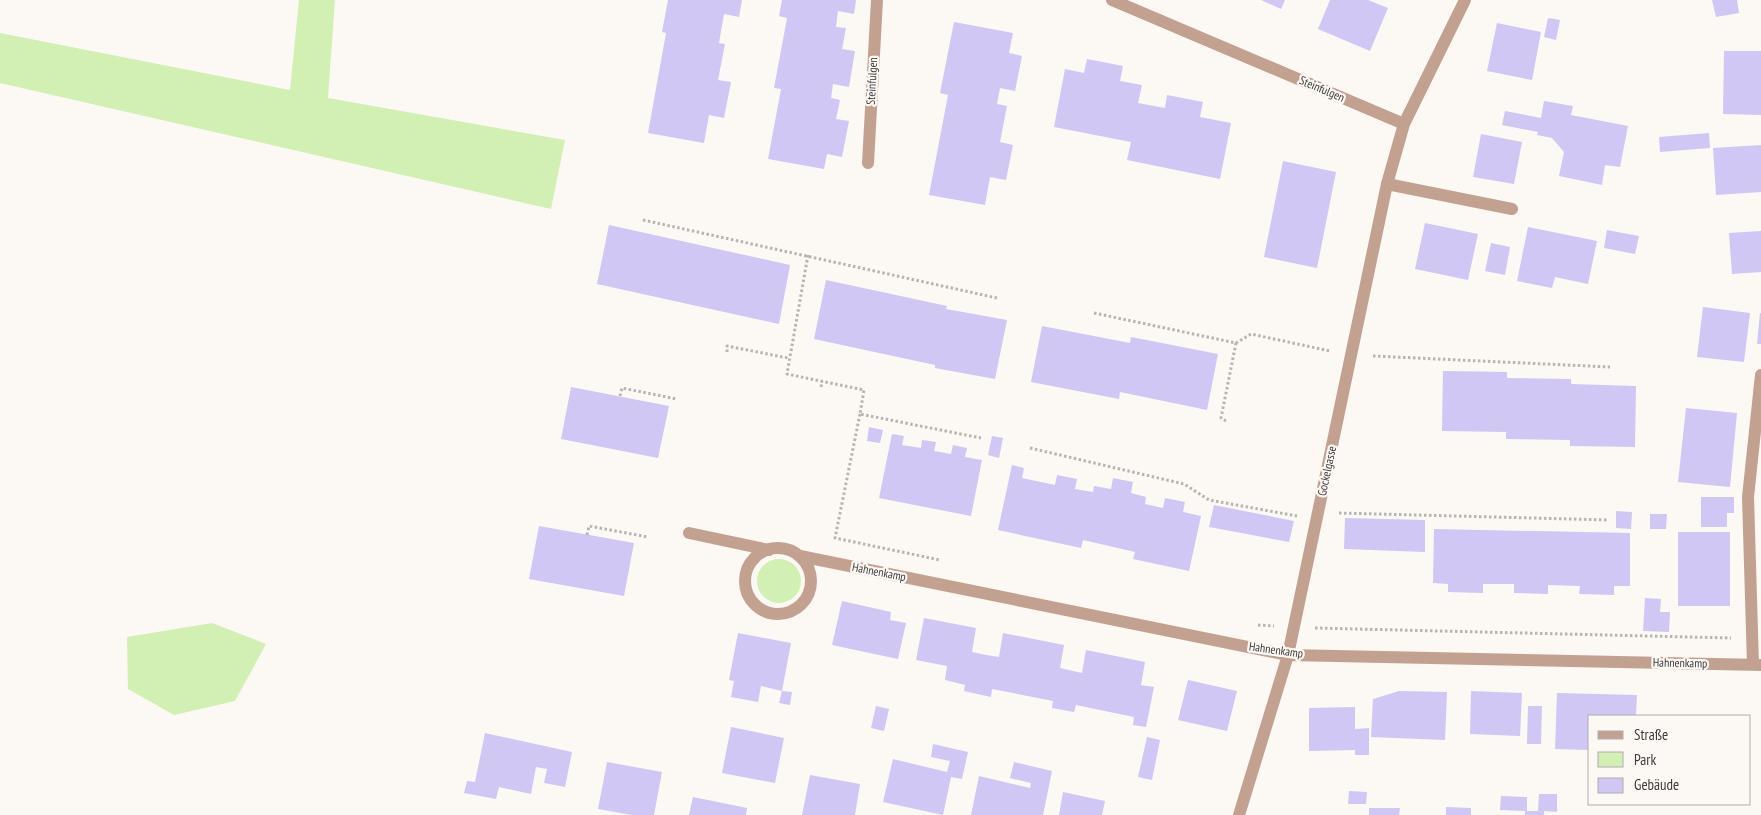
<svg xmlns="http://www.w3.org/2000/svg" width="1761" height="815" font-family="'PT Sans Narrow',sans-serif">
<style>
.green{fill:#d2f0b3}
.building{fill:#d0c7f4}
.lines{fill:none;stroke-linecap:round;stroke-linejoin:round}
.path{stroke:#b8b4b1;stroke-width:3;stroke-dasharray:2.5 2.5;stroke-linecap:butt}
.service{stroke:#c3a191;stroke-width:12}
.minor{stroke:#c3a191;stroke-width:12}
.labels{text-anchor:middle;stroke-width:4.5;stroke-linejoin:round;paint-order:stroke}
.street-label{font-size:12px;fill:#3d3b3a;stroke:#fcf8f4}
</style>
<rect width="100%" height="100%" fill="#fcf8f4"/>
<path class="green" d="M299,0H335L328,98L565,140L551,209L0,83V33L290,90Z
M757 581a22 22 0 1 1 44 0a22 22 0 1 1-44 0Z
M212,623L266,644L235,701L174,715L128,689L127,637Z"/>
<path class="building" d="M668,0H742L739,17L724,14L719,43L725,44L718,80L731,82L724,118L709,115L704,143L648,133L666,33L662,32Z
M782,0H856L854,14L838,11L836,27L846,28L842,49L855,51L849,87L833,84L831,98L840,100L836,119L849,121L842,157L827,154L824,169L768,159L781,89L774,88L787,18L779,16Z
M1261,0H1285L1281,9Z
M1330,0H1368L1388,8L1370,51L1318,29Z
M1712,0H1737L1739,13L1716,17Z
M1548,18L1560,20L1556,40L1544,37Z
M954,22L1013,33L1009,53L1022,56L1015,91L1000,88L997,104L1007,106L1000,142L1013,145L1006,180L990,177L985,205L929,195L948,95L940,93Z
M1497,23L1541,32L1532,80L1487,71Z
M1724,51H1761V115L1723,114Z
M1087,59L1123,66L1120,81L1142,85L1138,103L1165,108L1167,95L1203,102L1200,117L1231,123L1220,179L1127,160L1131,142L1054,127L1065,69L1084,73Z
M1544,101L1573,106L1571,115L1628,126L1620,167L1605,165L1602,185L1559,176L1564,152L1552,138L1537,135L1538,132L1502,125L1505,111L1541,118Z
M1709,133L1710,148L1660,152L1659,137Z
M1481,134L1522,142L1514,184L1473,177Z
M1761,145V192L1716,195L1713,148Z
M1283,161L1336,172L1317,268L1264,257Z
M1425,223L1478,234L1468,280L1415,269Z
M609,225L790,265L779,324L597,284Z
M1528,227L1597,241L1588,284L1555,277L1552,288L1517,281Z
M1607,230L1639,236L1635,254L1604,248Z
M1761,231V272L1732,274L1729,233Z
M1491,243L1510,247L1505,275L1485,271Z
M826,280L947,306L946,309L1007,320L995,379L935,368V365L814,339Z
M1703,307L1750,313L1744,362L1697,357Z
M1760,313H1761V344H1757Z
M1042,326L1130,343L1131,337L1218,354L1207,410L1120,392L1119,399L1031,382Z
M1443,371L1507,372V378L1571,379V384L1636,386L1635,447L1570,446V440L1506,439V432L1442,431Z
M571,387L669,406L658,458L561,439Z
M1686,408L1737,413L1730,487L1678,482Z
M869,427L883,430L880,443L867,441Z
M892,434L904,436L902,445L921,448L922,440L936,442L934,451L951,454L953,445L967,448L965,457L982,460L971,516L879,498Z
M992,436L1003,438L999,458L988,455Z
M1012,465L1024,468L1022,478L1055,485L1057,475L1077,479L1075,489L1093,492L1094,486L1111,489L1113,478L1133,482L1131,493L1146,497L1145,504L1163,508L1165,498L1185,502L1183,512L1201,516L1189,571L1133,559L1135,552L1083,540L1081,548L998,530Z
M1701,497H1734V513H1727V527H1701Z
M1214,505L1294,521L1289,542L1209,527Z
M1616,511L1632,512L1631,529L1616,528Z
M1650,514H1667L1666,529H1650Z
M1345,518L1425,520V552L1344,549Z
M539,526L634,543L624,596L529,579Z
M1434,529L1630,533V586H1614V595L1579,594L1580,586L1548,585V594L1514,593V584H1483V593L1448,592V584L1433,583Z
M1678,532H1730V606H1678Z
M1645,598L1661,599L1660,612H1670L1669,632L1643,631Z
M842,601L891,612L890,620L906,623L898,659L832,645Z
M924,618L976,628L972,652L986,655L999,657L1003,633L1064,645L1060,668L1082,673L1086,650L1145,662L1141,685L1154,687L1146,727L1133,725L1134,717L1076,705L1074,712L1052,708L1053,701L992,689L991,697L964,691L965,685L945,680L947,666L916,660Z
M738,633L791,643L782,691L761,686L758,702L731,697L734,681L729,680Z
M1188,680L1237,691L1227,731L1178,720Z
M782,691L792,692L790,705L779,703Z
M1399,691L1447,692L1445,740L1371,737L1373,699Z
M1471,691L1522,693L1520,736L1470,734Z
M1557,693L1637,695L1636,716H1590V750L1555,749Z
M876,706L889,709L884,731L871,728Z
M1528,706H1542L1541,744H1527Z
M1355,707V729L1369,728V755H1355V750L1309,751V708Z
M731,727L784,738L775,783L722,773Z
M485,733L572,752L565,787L544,783L547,769L536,767L531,794L499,787L496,799L464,793L467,781L475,782Z
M1147,737L1160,740L1152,780L1138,777Z
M933,744L968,752L962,779L951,777L943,815L883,802L893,759L947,772L950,761L931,757Z
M607,762L662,772L654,815H632L598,809Z
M1014,762L1052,771L1043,815H971L979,776L1030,788L1031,783L1010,778Z
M810,775L860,784L855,815H802Z
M1349,791L1367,792L1366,804H1348Z
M1063,792L1105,801L1102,815H1059Z
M1539,794H1557V812L1544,811V815H1525V811L1500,810L1501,796L1527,797V811H1538Z
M693,797L747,808L746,815H689Z
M1446,807L1471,808V815H1446Z
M1369,808H1400L1399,815H1369Z"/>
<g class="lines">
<path class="path" d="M643,220L997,298
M808,255L787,374L864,390L860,414L981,438
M1094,313L1236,343L1251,334L1330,351
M727,352V346L788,358
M1373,356L1610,367
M821,387L822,381
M620,396L622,388L676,399
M860,414L835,538L940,560
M1226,421L1221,418L1236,343
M1030,448L1184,484L1209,500L1297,516
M1339,513L1609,520
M587,535L589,526L648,537
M1258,625L1274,626
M1315,628L1731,638"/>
<path class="service" d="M1387,184L1512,209
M689,533L769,550"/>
<path class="minor" d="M1112,0L1404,124
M868,163L877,0
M745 581a33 33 0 1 1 66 0a33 33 0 1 1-66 0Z
M800,556L1288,655L1761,665
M1753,665L1748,497L1761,375
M1239,815L1288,655L1387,184L1404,124L1465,0"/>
</g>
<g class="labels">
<g class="street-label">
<text transform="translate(872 81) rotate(-87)" y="4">Steinfulgen</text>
<text transform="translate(1322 89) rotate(23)" y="4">Steinfulgen</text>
<text transform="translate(1327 471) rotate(-78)" y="4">Gockelgasse</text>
<text transform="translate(879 572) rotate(11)" y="4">Hahnenkamp</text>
<text transform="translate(1276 650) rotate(8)" y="4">Hahnenkamp</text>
<text transform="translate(1680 663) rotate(1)" y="4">Hahnenkamp</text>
</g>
</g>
<rect x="1588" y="715" width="162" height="90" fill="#fcf8f4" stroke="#b0acaa"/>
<rect x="1598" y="731" width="25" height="8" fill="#c3a191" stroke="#b0acaa"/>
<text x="1634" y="740" font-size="15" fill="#3d3b3a">Straße</text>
<rect x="1598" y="752" width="25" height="15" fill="#d2f0b3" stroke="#b0acaa"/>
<text x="1634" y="765" font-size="15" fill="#3d3b3a">Park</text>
<rect x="1598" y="778" width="25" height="15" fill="#d0c7f4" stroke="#b0acaa"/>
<text x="1634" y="790" font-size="15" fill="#3d3b3a">Gebäude</text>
</svg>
